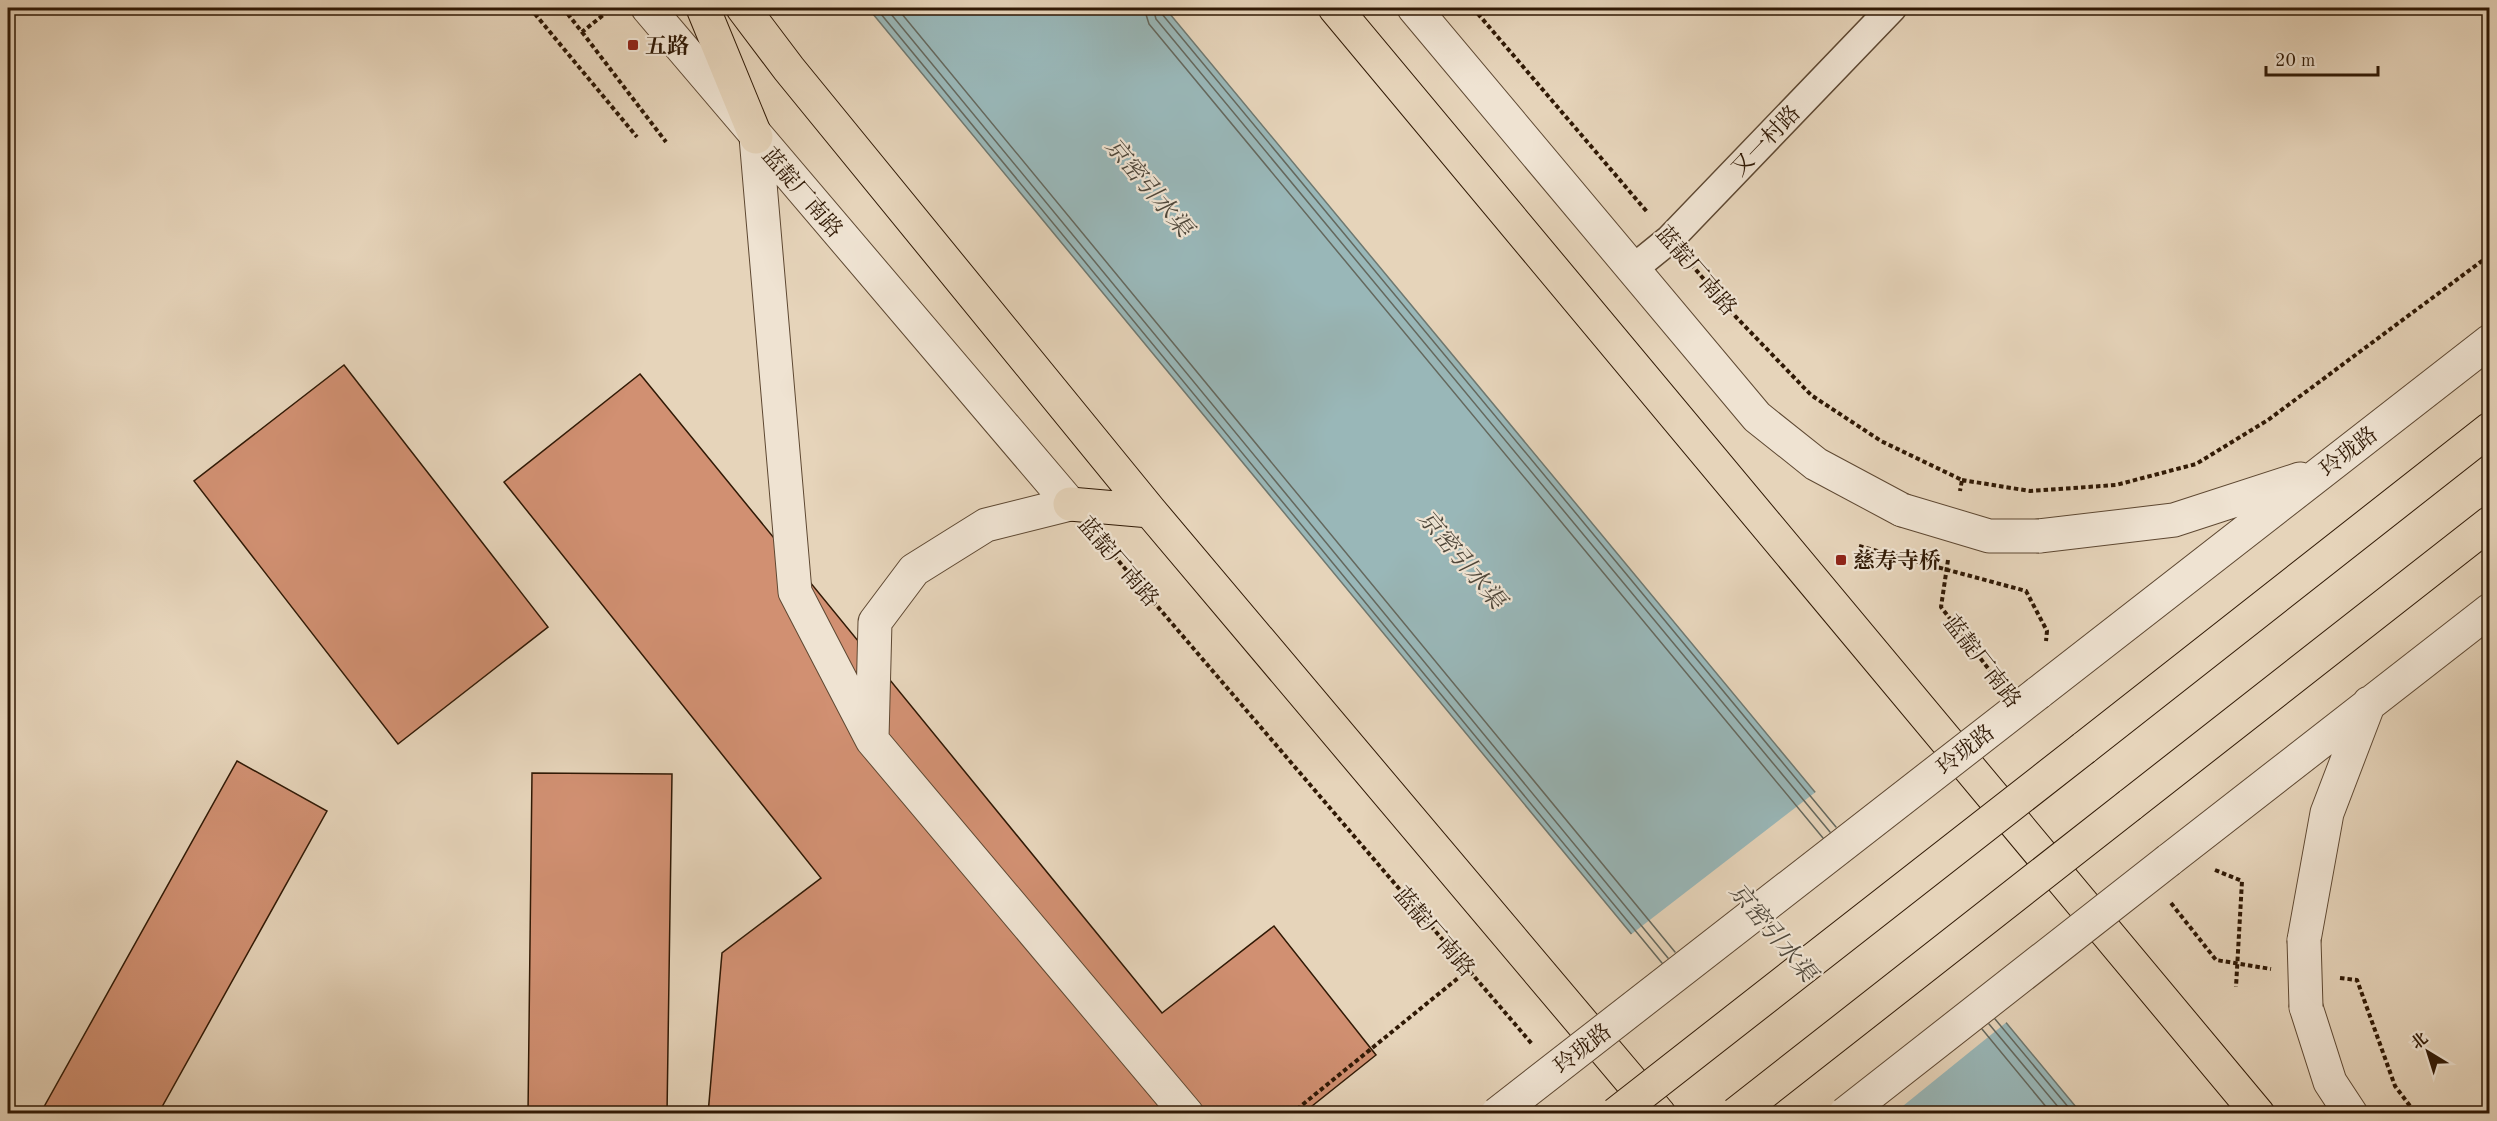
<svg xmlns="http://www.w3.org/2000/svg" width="2497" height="1121" font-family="'Old Standard TT','Noto Serif SC',serif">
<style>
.water{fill:#99b7b8;stroke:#6f7870;stroke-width:1.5}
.pier{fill:#e6d4ba}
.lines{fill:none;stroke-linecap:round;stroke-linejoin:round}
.shore{stroke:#64685e;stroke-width:1.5}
.building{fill:#d19072;stroke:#301905;stroke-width:1.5}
.minor-casing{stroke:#5e4832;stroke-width:31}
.tertiary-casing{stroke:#5e4832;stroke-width:35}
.primary-casing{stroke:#301905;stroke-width:35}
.trunk-casing{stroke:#301905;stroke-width:35}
.path{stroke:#301905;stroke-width:4;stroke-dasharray:4.5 3;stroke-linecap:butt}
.minor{stroke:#efe3d2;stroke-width:28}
.tertiary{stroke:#efe3d2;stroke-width:33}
.primary{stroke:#e6d4ba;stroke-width:33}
.trunk{stroke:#e6d4ba;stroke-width:33}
.tertiary-bridge-casing{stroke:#5e4832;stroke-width:35;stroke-linecap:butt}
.primary-bridge-casing{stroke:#301905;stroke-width:35;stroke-linecap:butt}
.tertiary-bridge{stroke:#efe3d2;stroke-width:33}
.primary-bridge{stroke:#e6d4ba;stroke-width:33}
.poi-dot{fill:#8f2418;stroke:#efe3d2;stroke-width:2}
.labels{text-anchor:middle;stroke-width:4.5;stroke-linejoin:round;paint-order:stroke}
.poi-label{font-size:22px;font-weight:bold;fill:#301905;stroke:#efe3d2;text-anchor:start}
.street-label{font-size:22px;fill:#301905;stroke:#efe3d2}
.water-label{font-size:24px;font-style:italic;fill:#50483b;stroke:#efe3d2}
</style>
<rect width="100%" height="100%" fill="#e6d4ba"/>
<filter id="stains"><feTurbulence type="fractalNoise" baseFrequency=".00333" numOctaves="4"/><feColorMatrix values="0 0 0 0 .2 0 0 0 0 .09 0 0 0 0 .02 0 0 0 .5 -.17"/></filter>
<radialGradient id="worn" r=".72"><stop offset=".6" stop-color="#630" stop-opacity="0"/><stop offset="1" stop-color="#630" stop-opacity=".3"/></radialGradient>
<path class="water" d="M868,8H1165L2081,1113H1779Z"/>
<path class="pier" d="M1817,791L2008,1021L1893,1114H1775L1629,936Z"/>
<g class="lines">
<path class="shore" d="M876,8L1662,963
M886,8L1668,958
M897,8L1675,952
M1144,8L1149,24L1823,838
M1153,8L1156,19L1830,832
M1160,8L1162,14L1836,827
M1995,1019L2074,1114
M1989,1024L2064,1114
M1982,1029L2052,1114"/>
</g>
<path class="building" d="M344,365L548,627L398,744L194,481Z
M640,374L1162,1013L1274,926L1376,1055L1302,1114H708L722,953L821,878L504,482Z
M237,761L327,811L158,1114H40Z
M532,773L672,774L667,1114H528Z"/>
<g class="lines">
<g class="minor-casing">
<path id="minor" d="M1633,269L1670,239L1892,8"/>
</g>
<g class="tertiary-casing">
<path id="tertiary" d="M648,8L1070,504L986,525L914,570L875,622L872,738
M1414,8L1757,417L1816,464L1902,510
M756,137L795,592L872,740L1187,1114
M2039,536L2174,520L2300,479
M2038,693L2490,341
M2169,860L2490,610
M2304,940L2327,813L2369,703
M2306,1007L2330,1082L2351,1114"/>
</g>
<g class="primary-casing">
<path id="primary" d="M2084,748L2490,429
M2130,805L2490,523"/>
</g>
<g class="trunk-casing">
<path id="trunk" d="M703,8L756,137
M743,8L789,69L1150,511L1659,1114
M1335,8L2258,1114
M1070,504L1150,511"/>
</g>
<path class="path" d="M530,8L637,137
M563,8L582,32L612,8
M1473,8L1648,213
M582,32L666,142
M1691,264L1736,317L1811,395L1881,441L1962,480L1960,491
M1962,480L2030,491L2116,485L2196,464L2268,420L2490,255
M1104,544L1532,1044
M1859,546L2026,591L2047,631L2046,641
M1948,560L1941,607L1997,680
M2215,870L2242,881L2236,987
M2171,903L2216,960L2271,969
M2340,978L2357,980L2395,1086L2416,1114
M1291,1114L1468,970"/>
<use href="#minor" class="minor"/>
<use href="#tertiary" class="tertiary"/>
<use href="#primary" class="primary"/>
<use href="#trunk" class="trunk"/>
<g class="tertiary-bridge-casing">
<path id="tertiary-bridge" d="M1902,510L1989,536H2039
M2304,940L2306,1007
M1497,1114L2038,693
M1845,1114L2169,860"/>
</g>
<g class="primary-bridge-casing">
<path id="primary-bridge" d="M1616,1114L2084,748
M1736,1114L2130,805"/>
</g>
<use href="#tertiary-bridge" class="tertiary-bridge"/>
<use href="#primary-bridge" class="primary-bridge"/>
</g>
<g class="poi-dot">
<rect x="627" y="39" width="12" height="12" rx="3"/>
<rect x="1835" y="554" width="12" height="12" rx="3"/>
</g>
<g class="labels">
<g class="poi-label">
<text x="645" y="53">五路</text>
<text x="1853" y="568">慈寿寺桥</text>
</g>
<g class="street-label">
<text transform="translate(1765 140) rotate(-46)" y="8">又一村路</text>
<text transform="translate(803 192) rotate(49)" y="8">蓝靛厂南路</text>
<text transform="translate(1697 270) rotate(49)" y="8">蓝靛厂南路</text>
<text transform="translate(2348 451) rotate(-38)" y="8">玲珑路</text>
<text transform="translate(1119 561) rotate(49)" y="8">蓝靛厂南路</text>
<text transform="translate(1983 661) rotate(52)" y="8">蓝靛厂南路</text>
<text transform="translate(1965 749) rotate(-38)" y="8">玲珑路</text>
<text transform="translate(1435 931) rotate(49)" y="8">蓝靛厂南路</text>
<text transform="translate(1582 1048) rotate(-38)" y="8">玲珑路</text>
</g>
<g class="water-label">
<text transform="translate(1149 187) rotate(50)" y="8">京密引水渠</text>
<text transform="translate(1462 559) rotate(50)" y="8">京密引水渠</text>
<text transform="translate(1773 932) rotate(50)" y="8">京密引水渠</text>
</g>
</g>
<rect width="2497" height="1121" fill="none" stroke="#e6d4ba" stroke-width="30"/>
<rect x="9" y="9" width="2479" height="1103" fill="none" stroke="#301905" stroke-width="3"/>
<rect x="15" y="15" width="2467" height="1091" fill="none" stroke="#301905" stroke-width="1.5"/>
<g transform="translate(2428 1052) rotate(322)" stroke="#efe3d2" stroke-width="4.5" paint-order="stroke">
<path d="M0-4.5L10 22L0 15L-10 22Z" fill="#301905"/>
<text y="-9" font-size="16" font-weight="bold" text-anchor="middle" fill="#301905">北</text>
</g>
<path d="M2266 66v9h112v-9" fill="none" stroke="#301905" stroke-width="3"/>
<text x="2275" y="66" font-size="18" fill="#301905" stroke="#efe3d2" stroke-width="4.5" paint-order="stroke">20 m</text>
<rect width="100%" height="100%" filter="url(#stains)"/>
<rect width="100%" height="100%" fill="url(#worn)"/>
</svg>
